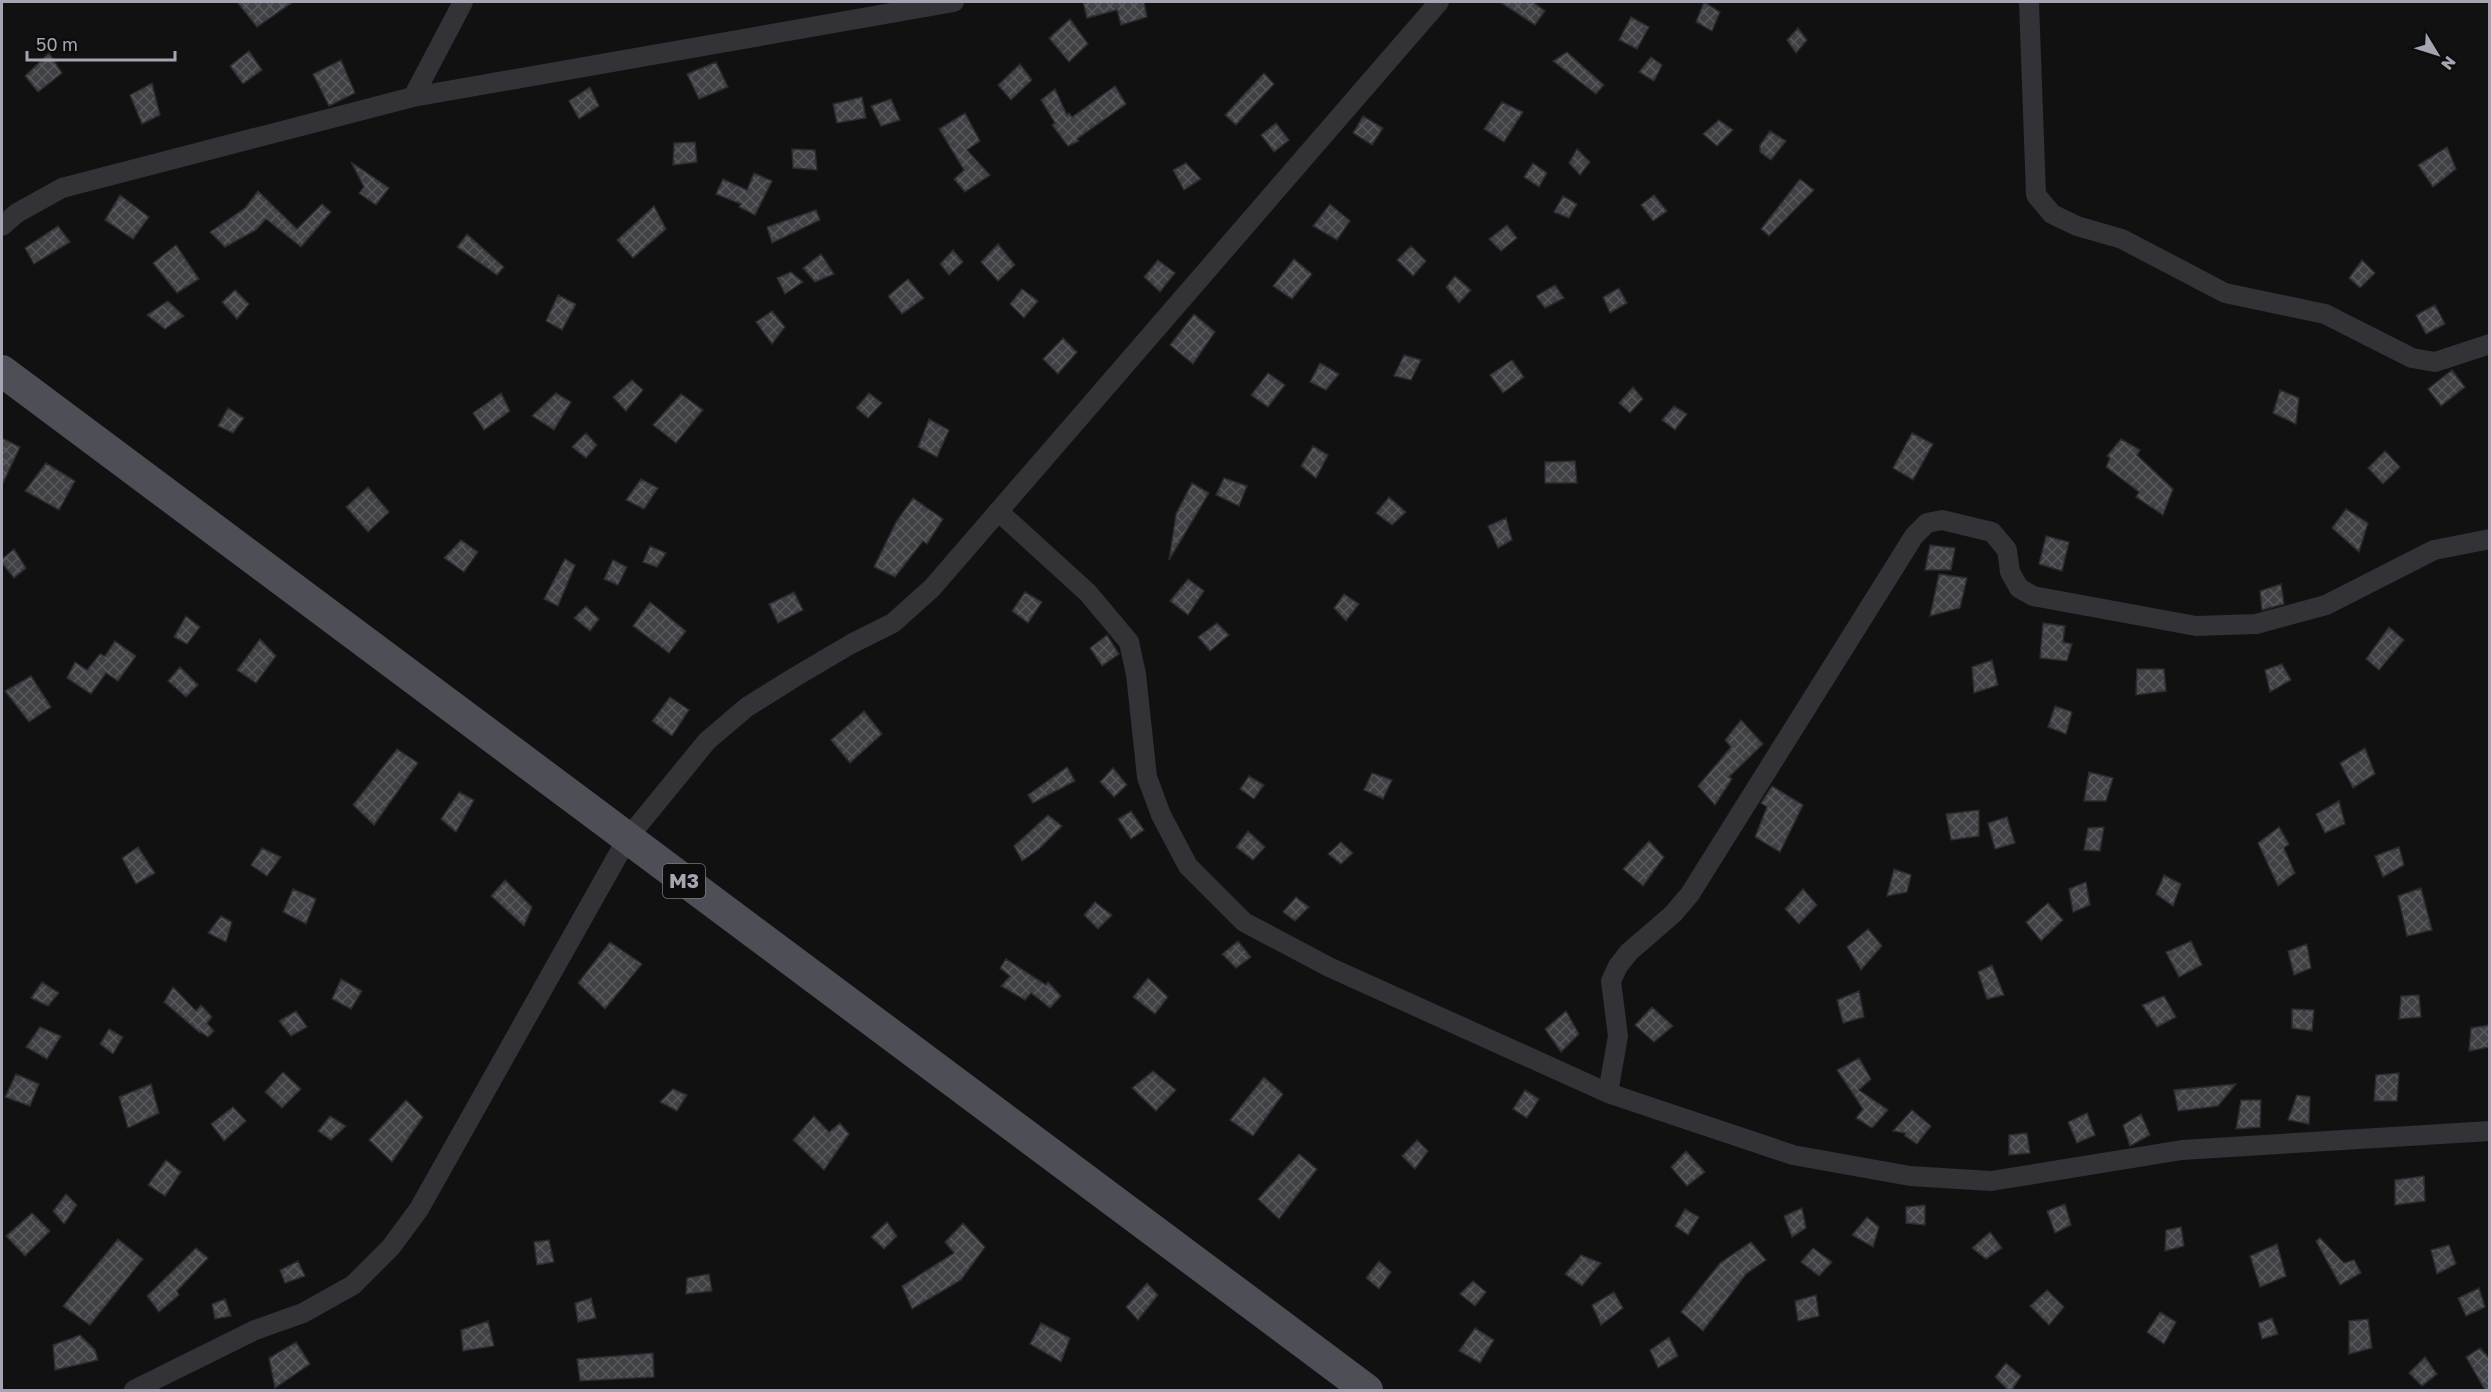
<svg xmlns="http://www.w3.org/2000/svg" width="2491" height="1392" font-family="'Golos Text',sans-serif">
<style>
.building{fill:url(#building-cross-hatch);stroke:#2b2b2e;stroke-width:1.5}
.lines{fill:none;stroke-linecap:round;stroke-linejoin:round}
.street{stroke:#323237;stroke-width:20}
.primary{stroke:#4e4f56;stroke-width:32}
.labels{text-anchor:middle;stroke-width:6;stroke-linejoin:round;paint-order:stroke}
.shield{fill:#0c0c0d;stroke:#767880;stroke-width:1.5}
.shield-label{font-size:20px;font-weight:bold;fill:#a3a6b2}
</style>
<defs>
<pattern id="building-cross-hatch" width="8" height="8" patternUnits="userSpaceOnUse" patternTransform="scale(1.5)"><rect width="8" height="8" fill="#404145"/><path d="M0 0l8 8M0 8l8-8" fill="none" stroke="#58595d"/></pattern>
</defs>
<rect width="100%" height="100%" fill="#111112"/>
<path class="building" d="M237,2H293L257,27Z
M1083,2H1144L1147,17L1121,25L1117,10L1087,18Z
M1500,2H1533L1545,11L1535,25Z
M1704,2L1720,12L1712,31L1696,22Z
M1631,17L1649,27L1637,49L1619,40Z
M1070,19L1088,44L1069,62L1049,38Z
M1798,28L1807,40L1796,53L1787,40Z
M249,51L262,70L243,84L230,66Z
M1567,52L1604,85L1596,94L1553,61Z
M49,53L62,73L38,92L25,76Z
M1651,57L1662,65L1654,81L1639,72Z
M341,60L355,93L329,106L313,74Z
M716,62L728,87L699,99L687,74Z
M1020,64L1032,80L1011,100L998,85Z
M1264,73L1274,84L1236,125L1225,115Z
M152,83L160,115L142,124L130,95Z
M1115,86L1126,104L1077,139L1079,141L1068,146L1052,125L1055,123L1041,100L1055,89L1067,115L1069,113L1072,117Z
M590,87L599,106L579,119L569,101Z
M862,97L866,118L837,123L833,104Z
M891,99L900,120L881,126L871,106Z
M1502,102L1523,112L1504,142L1484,129Z
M965,113L980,141L967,150L990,175L965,192L954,179L964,170L939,129Z
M1363,116L1383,128L1372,145L1353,133Z
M1719,120L1733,130L1717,146L1703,134Z
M1276,123L1289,140L1274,152L1261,135Z
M1770,131L1786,141L1771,160L1760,152V145Z
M695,142L697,162L673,165L674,143Z
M2447,147L2456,169L2433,187L2418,165Z
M792,149L815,150L817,170L793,168Z
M1577,149L1590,162L1580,175L1569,163Z
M351,162L389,188L376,205L359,193L364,187Z
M1186,163L1201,179L1184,190L1173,170Z
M1533,163L1547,173L1539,187L1524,177Z
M754,173L772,181L755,215L739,207L741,204L716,194L723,179L747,190Z
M1800,179L1814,190L1769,236L1761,229Z
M258,191L297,229L322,204L331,212L301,247L266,219L256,230L225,247L210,232L245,208Z
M120,195L149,217L133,239L105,220Z
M1654,195L1667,211L1653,221L1641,205Z
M1563,196L1577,204L1569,218L1554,212Z
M1330,204L1350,221L1337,240L1313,226Z
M654,206L666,229L633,258L617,240Z
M816,210L820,220L772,243L767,227Z
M1507,225L1517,238L1501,251L1489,239Z
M58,226L70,242L34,264L25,248Z
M467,234L504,267L497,275L457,247Z
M998,244L1015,265L998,281L981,262Z
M176,245L199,279L177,293L153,263Z
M1411,246L1426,261L1413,276L1397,260Z
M953,250L963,262L949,275L940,264Z
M821,254L834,274L815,282L803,268Z
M1294,259L1312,274L1292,299L1273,286Z
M1158,260L1175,273L1160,292L1144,277Z
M2362,260L2375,273L2360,288L2349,278Z
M791,272L803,282L785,294L777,278Z
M1455,276L1471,290L1459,303L1446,287Z
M908,279L924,298L902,314L888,296Z
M1555,285L1564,298L1545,308L1536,296Z
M1619,288L1627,303L1610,313L1603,297Z
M1022,289L1038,301L1024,318L1010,304Z
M235,290L249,304L237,319L222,302Z
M558,295L576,304L562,330L546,321Z
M168,301L184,316L165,329L147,315Z
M2435,305L2445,324L2426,334L2416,315Z
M772,311L785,327L772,344L756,322Z
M1194,314L1215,332L1193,364L1170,345Z
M1063,338L1077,352L1058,374L1043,359Z
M1404,355L1421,360L1411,380L1394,376Z
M1512,360L1524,377L1503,393L1490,375Z
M1320,363L1339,374L1326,390L1310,382Z
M2452,370L2465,387L2441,406L2428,389Z
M1268,373L1285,385L1268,407L1251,395Z
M632,380L643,390L626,411L613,397Z
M1633,387L1643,399L1630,413L1619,403Z
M2280,390L2299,398L2296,424L2273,413Z
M501,393L510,411L484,430L473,413Z
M556,393L571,402L554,430L532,416Z
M869,393L882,403L868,418L856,408Z
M681,394L703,410L676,443L653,425Z
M1674,406L1687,414L1675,430L1662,420Z
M228,408L244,418L233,433L218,426Z
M929,419L949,430L937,457L918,447Z
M586,433L597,445L586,458L572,447Z
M1912,433L1933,444L1913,480L1893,468Z
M2,438L20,447L2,485Z
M2121,439L2140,450L2137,455L2173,489L2163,515L2136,497L2139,492L2106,467L2110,458L2107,456Z
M1313,446L1328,455L1316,478L1301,466Z
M2385,451L2400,467L2383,484L2368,468Z
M1575,461L1577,483H1545V462Z
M46,463L75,481L59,510L25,491Z
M1224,478L1247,486L1239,506L1216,495Z
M641,479L658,488L644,509L626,500Z
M1192,483L1209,493L1169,560L1176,514Z
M368,487L389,512L368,532L346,507Z
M1389,497L1406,512L1392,525L1376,513Z
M913,498L943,519L927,544L923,541L895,577L874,567L896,522Z
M2346,509L2368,523L2359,552L2332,528Z
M1506,518L1512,540L1498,548L1488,526Z
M2046,536L2069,542L2062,571L2039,564Z
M461,540L478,552L464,572L444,558Z
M1930,545L1955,548L1951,570H1925Z
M650,546L666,553L657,567L643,562Z
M14,549L26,568L14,578L2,563V559Z
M565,559L575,565L558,606L544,599Z
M613,560L627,567L618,585L604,579Z
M1939,574L1967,578L1960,608L1930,616Z
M1188,579L1204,591L1188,615L1170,601Z
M2281,584L2284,604L2262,610L2260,591Z
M794,592L803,610L778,623L769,604Z
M1025,592L1042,602L1028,623L1012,611Z
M1344,594L1359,604L1346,621L1334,608Z
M650,602L686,631L669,653L633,626Z
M586,606L599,619L590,631L574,618Z
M186,616L200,627L187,644L174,637Z
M1217,623L1229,635L1210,651L1198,637Z
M2043,623L2065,626L2063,642L2072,644L2067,661L2040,658Z
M2389,627L2404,640L2379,670L2366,659Z
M1107,635L1119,654L1102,666L1090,648Z
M260,639L276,656L256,683L237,670Z
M115,641L136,656L118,681L106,673L91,694L67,678L75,662L87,670L100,654L105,656Z
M1992,660L1998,685L1974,693L1972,667Z
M2282,664L2291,680L2270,692L2265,670Z
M180,667L198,685L186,697L168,681Z
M2137,669H2164L2166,691L2136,695Z
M31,676L51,707L29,722L5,691Z
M670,697L689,710L672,736L652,721Z
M2055,706L2072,712L2066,734L2048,727Z
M864,711L882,734L850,763L831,740Z
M1741,720L1763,744L1729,777L1732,779L1715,805L1698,786L1731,747L1725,740Z
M2365,748L2375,774L2353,788L2340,763Z
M397,749L418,763L374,825L353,805Z
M1067,767L1075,781L1033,803L1028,795Z
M1113,768L1127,785L1114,797L1100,782Z
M2089,772L2113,778L2106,801H2084Z
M1372,773L1392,780L1383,799L1364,790Z
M1249,776L1264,785L1254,799L1240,789Z
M1772,786L1803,805L1780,852L1755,837L1767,807L1761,803Z
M459,792L474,800L456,832L441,819Z
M2339,801L2345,824L2325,833L2316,814Z
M1979,810V836L1951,840L1946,814Z
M1131,811L1144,830L1131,839L1118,819Z
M1048,815L1062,826L1039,849L1022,861L1014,846Z
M2007,817L2015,843L1995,849L1988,823Z
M2104,827L2100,851L2084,850L2088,828Z
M2279,827L2289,844L2284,848L2295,873L2278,886L2258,843Z
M1248,831L1265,847L1253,860L1236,847Z
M1649,841L1664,857L1643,886L1623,869Z
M1341,842L1353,853L1341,864L1328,854Z
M138,847L155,873L136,884L122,858Z
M2399,847L2404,865L2383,877L2375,856Z
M262,848L281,857L267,876L251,865Z
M1894,869L1911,875L1907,892L1887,896Z
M2164,875L2181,884L2173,906L2156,894Z
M505,880L532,907L524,926L491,896Z
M2086,882L2090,905L2073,912L2069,889Z
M2421,888L2432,930L2407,936L2398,896Z
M293,889L316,899L306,924L283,912Z
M1803,889L1817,905L1799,924L1785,909Z
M1296,897L1309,907L1295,921L1283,912Z
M1095,902L1112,915L1098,929L1084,915Z
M2048,903L2063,920L2041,941L2026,922Z
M221,916L232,922L226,942L208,933Z
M1868,929L1882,946L1861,970L1847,947Z
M1238,941L1251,957L1236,968L1222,954Z
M2191,941L2202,965L2179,977L2166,952Z
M610,942L642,964L605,1009L578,983Z
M2307,944L2311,968L2294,975L2288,951Z
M1006,959L1046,985L1048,982L1061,996L1050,1008L1031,993L1025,1000L1001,986L1010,976L1000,968Z
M1992,965L2004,995L1987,999L1978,972Z
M1148,978L1168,997L1155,1014L1133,997Z
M341,979L362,991L351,1009L332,999Z
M42,982L59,993L48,1006L31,998Z
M173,987L196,1011L201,1005L212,1017L207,1023L214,1031L208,1037L201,1032L200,1033L164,1002Z
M1859,991L1864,1017L1843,1023L1837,1000Z
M2419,995L2421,1017L2399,1019L2401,996Z
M2164,996L2176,1017L2157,1027L2142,1005Z
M1652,1007L1673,1026L1654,1042L1635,1025Z
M2292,1009L2314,1010L2312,1031L2292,1028Z
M296,1011L307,1027L291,1036L279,1021Z
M1566,1011L1579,1034L1561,1052L1545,1029Z
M2490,1025V1047L2469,1051L2471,1028Z
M40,1027L61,1036L47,1059L26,1047Z
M109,1029L123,1037L113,1054L100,1044Z
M1859,1058L1871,1079L1859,1090L1888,1110L1872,1128L1856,1118L1863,1109L1837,1070Z
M1153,1071L1176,1090L1156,1111L1132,1088Z
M283,1072L301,1089L282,1108L265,1092Z
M2399,1073L2397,1101H2374L2376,1075Z
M16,1074L39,1084L30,1106L5,1097Z
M1264,1077L1283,1094L1253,1136L1230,1120Z
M151,1084L159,1113L128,1128L119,1097Z
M2236,1084L2218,1106L2178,1111L2174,1090Z
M673,1089L687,1095L677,1111L660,1102Z
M1525,1090L1539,1099L1527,1118L1513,1109Z
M2297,1095L2310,1097L2309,1124L2288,1120Z
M406,1100L423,1117L392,1162L369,1140Z
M2241,1100H2261L2260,1127L2236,1129Z
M233,1107L246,1121L224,1141L211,1124Z
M1912,1110L1931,1126L1917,1144L1905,1136V1133L1893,1131Z
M2087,1113L2095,1135L2077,1143L2068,1122Z
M2141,1114L2150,1135L2130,1146L2123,1125Z
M330,1116L346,1126L331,1140L318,1131Z
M814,1116L829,1132L840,1123L849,1134L824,1170L793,1140Z
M2027,1133L2030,1153L2009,1155V1135Z
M1417,1140L1428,1151L1415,1169L1402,1156Z
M1686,1151L1705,1172L1687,1186L1671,1167Z
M1299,1154L1317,1169L1279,1219L1258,1199Z
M166,1160L181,1172L165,1196L148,1185Z
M2424,1176L2425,1201L2395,1205V1180Z
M66,1194L77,1205L64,1224L53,1211Z
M2065,1204L2071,1225L2055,1233L2047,1211Z
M1925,1205V1225L1906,1223V1207Z
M1802,1208L1806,1228L1792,1237L1784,1216Z
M1685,1209L1699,1217L1688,1235L1675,1226Z
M32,1213L50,1231L25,1256L6,1236Z
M1867,1217L1879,1227L1873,1247L1852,1235Z
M887,1222L897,1236L884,1249L871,1237Z
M963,1223L985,1247L961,1280L912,1309L902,1286L954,1253L945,1242Z
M2181,1227L2184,1246L2165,1251L2166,1230Z
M1990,1232L2002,1248L1986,1259L1972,1248Z
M2320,1238L2344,1263L2354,1260L2361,1273L2340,1285L2316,1241Z
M118,1239L143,1259L90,1325L63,1306Z
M549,1240L554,1262L537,1265L534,1242Z
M1751,1242L1766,1260L1746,1274L1703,1331L1681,1312L1720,1263Z
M2277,1244L2286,1276L2260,1287L2250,1256Z
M2449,1245L2456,1264L2437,1274L2431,1250Z
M196,1248L208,1258L177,1291L179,1295L159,1312L147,1296Z
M1813,1248L1832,1262L1819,1276L1801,1262Z
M1581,1255L1601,1263L1582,1286L1565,1274Z
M298,1261L305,1276L285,1283L280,1270Z
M1379,1261L1391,1272L1379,1289L1366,1278Z
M709,1274L712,1291L686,1294L687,1278Z
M1473,1281L1486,1292L1475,1306L1460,1294Z
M1147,1283L1158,1295L1138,1320L1126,1307Z
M2479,1288L2485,1307L2466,1316L2458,1298Z
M2047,1290L2064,1307L2049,1325L2030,1306Z
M1614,1292L1623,1308L1601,1325L1592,1305Z
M1816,1295L1819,1316L1798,1321L1795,1301Z
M591,1298L596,1318L578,1322L575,1303Z
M225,1299L231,1316L215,1319L212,1304Z
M2160,1312L2176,1322L2164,1344L2147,1332Z
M2272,1318L2278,1334L2262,1339L2258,1323Z
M2368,1319L2372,1348L2349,1354V1321Z
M488,1321L494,1346L463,1351L461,1330Z
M1041,1323L1070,1338L1061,1362L1030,1344Z
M1475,1328L1494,1340L1480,1363L1459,1351Z
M80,1335L95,1350L98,1360L55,1370L53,1345Z
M1669,1337L1678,1356L1658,1368L1650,1350Z
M296,1342L310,1364L275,1388L269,1358Z
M2480,1348L2490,1359V1390H2485L2466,1357Z
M653,1353L654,1377L580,1381L577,1359Z
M2425,1357L2437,1374L2422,1386L2409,1373Z
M2006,1363L2021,1376L2012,1390H2008L1995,1377Z"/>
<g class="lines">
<path class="street" d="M2029,2L2036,195L2052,214L2077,226L2122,239L2225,293L2325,314L2412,358L2435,362L2490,344
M413,97L463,2
M2,226L17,213L62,188L413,97L954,2
M998,511L1088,593L1129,642L1136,674L1147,777L1161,815L1188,866L1244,922L1329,967L1608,1093L1793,1155L1910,1176L1991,1181L2182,1150L2490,1131
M1608,1093L1618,1036L1611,981L1618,966L1629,952L1673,914L1690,894L1914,536L1927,523L1942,520L1992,532L2007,550L2010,572L2019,588L2033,596L2196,626L2256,624L2326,605L2434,550L2490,539
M134,1390L255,1330L303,1313L353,1285L391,1247L419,1209L627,839L707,741L747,707L795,677L851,644L893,623L932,588L1439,2"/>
<path class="primary" d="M2,371L1367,1390"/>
</g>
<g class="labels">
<rect class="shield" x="663" y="864" width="42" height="34" rx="4.5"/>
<g class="shield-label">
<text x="684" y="888">M3</text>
</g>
</g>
<rect width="2491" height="1392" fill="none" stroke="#a3a6b2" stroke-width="6"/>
<g transform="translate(2437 54) rotate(128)" stroke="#0c0c0d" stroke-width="4.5" paint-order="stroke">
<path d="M0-4.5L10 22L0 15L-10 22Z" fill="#a3a6b2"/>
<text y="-9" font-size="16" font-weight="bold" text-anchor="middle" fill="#a3a6b2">N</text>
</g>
<path d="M27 51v9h148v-9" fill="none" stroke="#a3a6b2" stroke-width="3"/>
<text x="36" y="51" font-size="18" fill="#a3a6b2" stroke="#0c0c0d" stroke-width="4.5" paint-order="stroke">50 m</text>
</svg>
